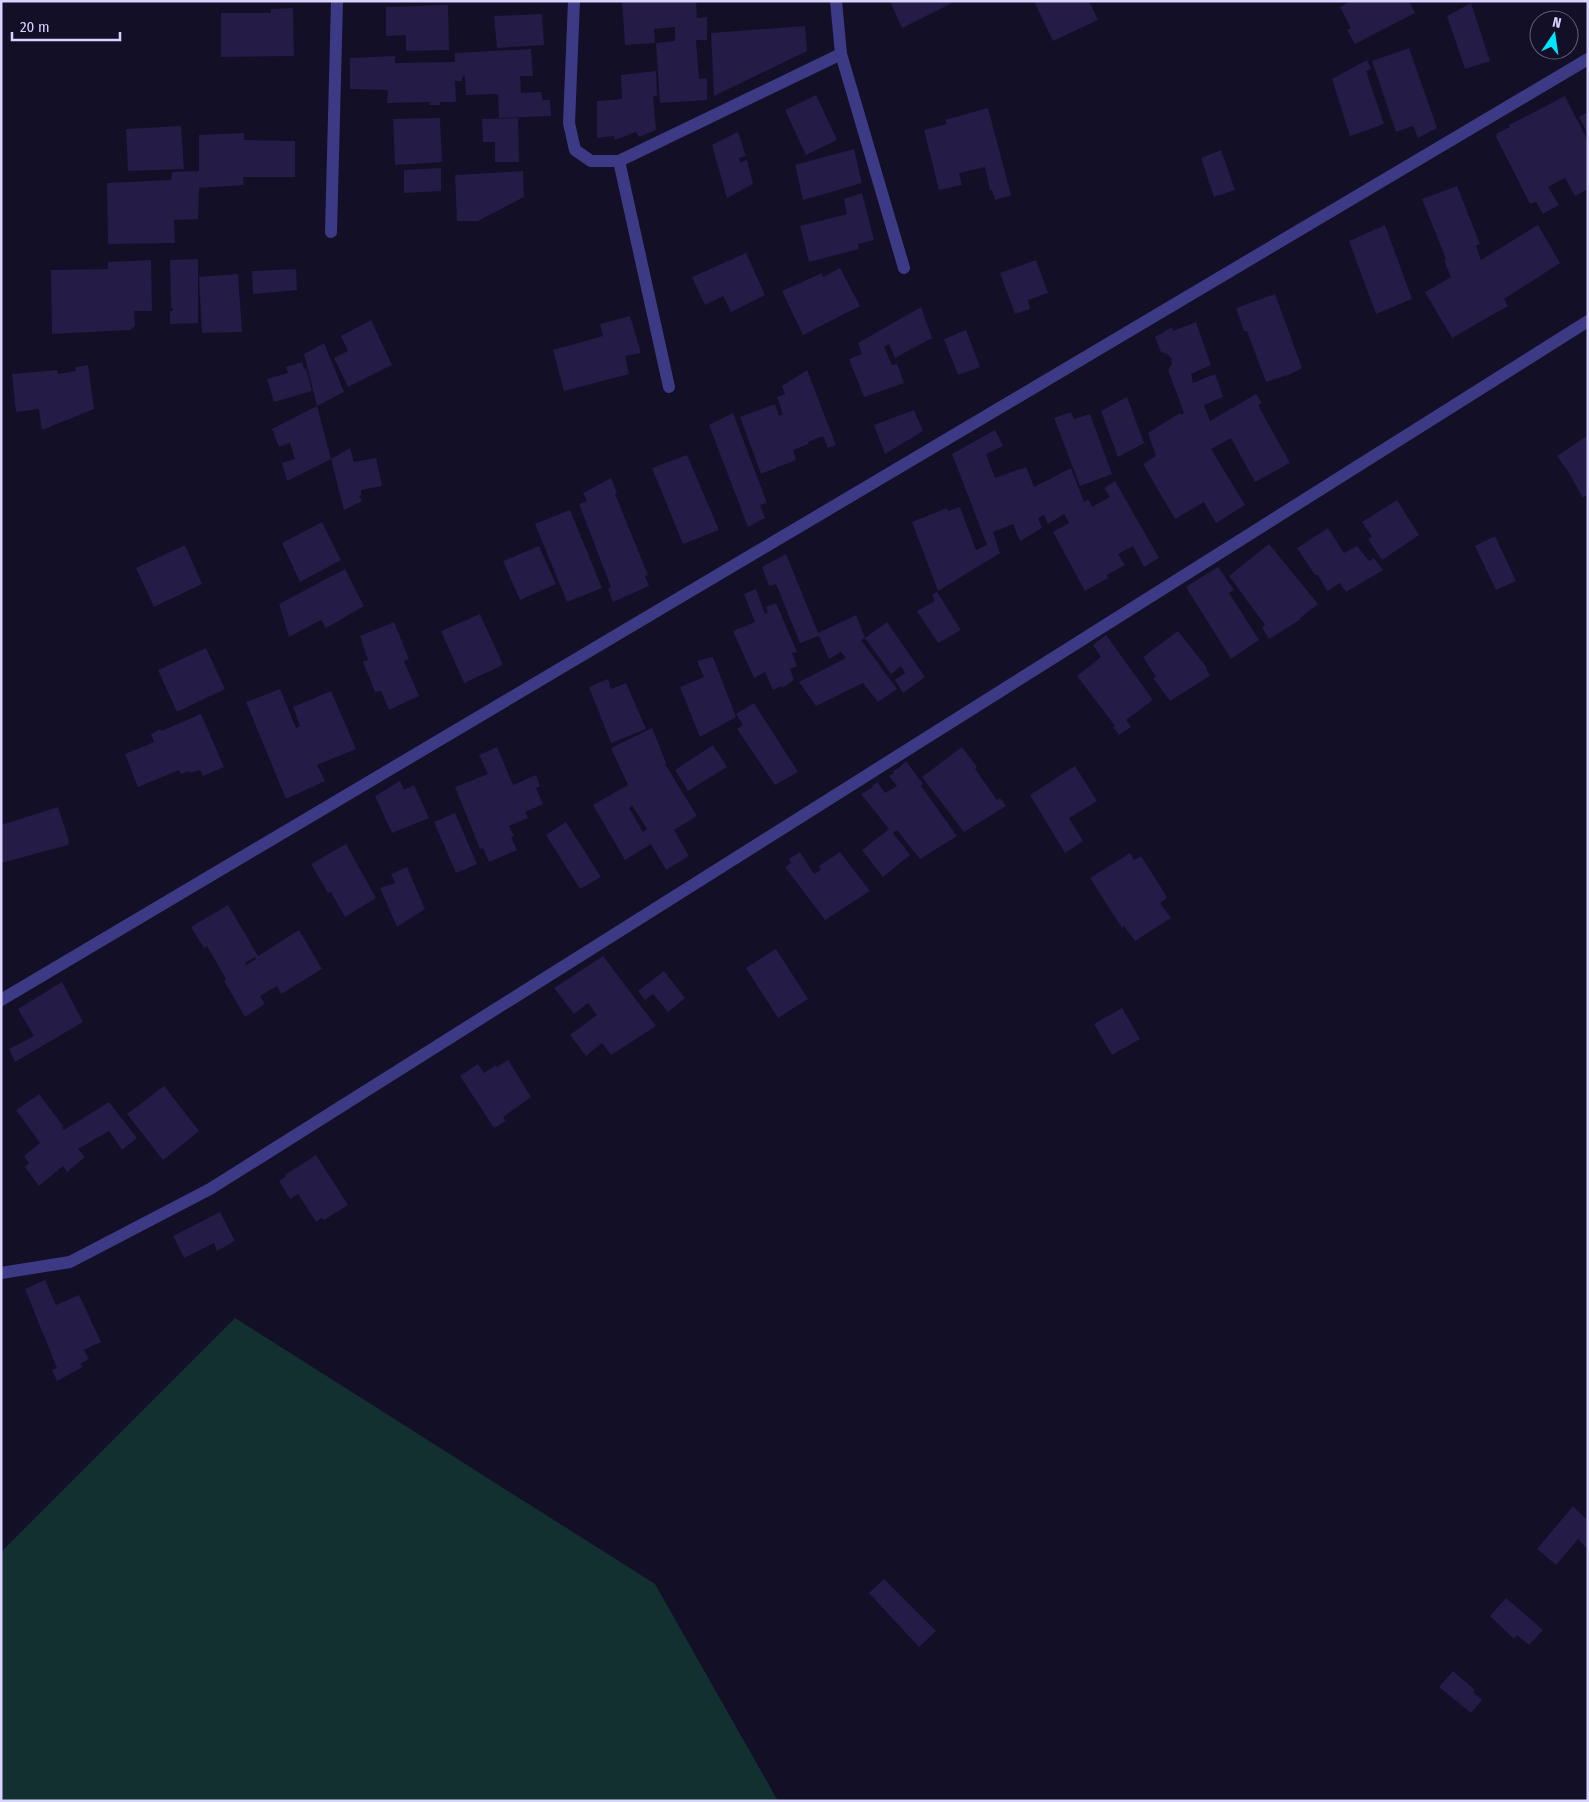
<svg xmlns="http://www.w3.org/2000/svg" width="1589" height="1802" font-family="'Fira Sans Condensed',sans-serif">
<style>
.green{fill:#12302f}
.building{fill:#241b47;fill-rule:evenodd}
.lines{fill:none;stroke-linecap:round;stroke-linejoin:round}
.minor{stroke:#3d3a85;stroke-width:12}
</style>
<rect width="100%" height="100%" fill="#130f26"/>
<path class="green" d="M235,1318L655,1584L778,1801H1V1552Z"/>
<path class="building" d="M622,1H696L697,18L707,17V40H696L699,79L707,78V100L660,103L656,43L675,41V27L654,29L655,43L625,45Z
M890,1H956L902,28Z
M1034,1H1089L1098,20L1053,41Z
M1351,1H1409L1415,13L1355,44L1347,30L1351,28L1340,7Z
M1471,3L1490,61L1465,69L1447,16Z
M448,5L449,50L406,51V35L386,36V7Z
M293,8L294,56L221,57V13H271V9Z
M542,14L544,45L497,48L494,16Z
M805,26L807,51L714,96L711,33Z
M1409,48L1437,128L1418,138L1413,126L1396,132L1372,61Z
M531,49L533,76H520L521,93L541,92L543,100H550L551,116L499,118L498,94L466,95L465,76L462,77V81H455L456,102H440V105H429L430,102L387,103L388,90L350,89V58L395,56V63L455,62V53Z
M1367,60L1371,69L1366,71L1384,124L1350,136L1332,79Z
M656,71L657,96H653L656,130L639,137L636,132L615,140L614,136L597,138V101L622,99L621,75Z
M816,95L837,140L806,155L785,110Z
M1565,96L1588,141V189L1575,196L1565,178L1548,187L1559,205L1543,214L1536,202L1530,204L1496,137L1497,136L1496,134L1510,127L1509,125Z
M988,108L1011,195L995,200L992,190L990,191L985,167L959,173L962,185L939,190L924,130L947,124L945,120Z
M1588,112V134L1579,117Z
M440,118L442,162L395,165L393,119Z
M518,118L519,162H495V142H483L482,119Z
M181,126L184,169L128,171L126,129Z
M738,132L746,156L739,158L740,162L747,160L753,184L727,198L712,145Z
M244,133V140L295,141V177H243L244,185L199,188L198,219L174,220L175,243L108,244L107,183L171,180L172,172L199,171V135Z
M854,149L862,183L803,200L795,165Z
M1221,150L1235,190L1214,197L1201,158Z
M441,168V191L404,193V170Z
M523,171L524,197L478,221H457L455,175Z
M1457,186L1480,244L1476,246L1481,260L1538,225L1560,263L1504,299L1508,306L1452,338L1425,292L1451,277L1444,260L1446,259L1422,199Z
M862,193L874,240L858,244L859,249L809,262L800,226L847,214L844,199Z
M1385,225L1412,299L1376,314L1349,241Z
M746,253L765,295L731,312L723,296L705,305L692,277Z
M198,259V323L170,324V311H173V308H171L170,260Z
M151,260L152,311H134L135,326L130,330L52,334L51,270L108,269V262Z
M1036,260L1048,293L1028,300L1030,309L1015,314L1000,273Z
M840,268L860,306L803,335L782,291L822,273L823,277Z
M296,269L297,290L253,294L252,271Z
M238,274L242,332L202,333L199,277Z
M1275,294L1302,368L1287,376V375L1266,382L1247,331H1244L1236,308Z
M921,307L932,338L895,358L889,344L884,347L892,365L897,364L904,383L864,397L849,359L862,354L858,343Z
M630,316L641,353L625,356L629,374L564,391L553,350L603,336L600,324Z
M371,320L392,365L348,387L334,358L348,351L341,336Z
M1196,322L1211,365L1191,374L1193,383L1215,374L1223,397L1204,405L1210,421L1256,394L1262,403L1258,405L1290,463L1255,482L1231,438L1211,449L1245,505L1216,523L1204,502L1175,519L1143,464L1156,456L1148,433L1180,413L1182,415L1184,413L1168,370L1172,364L1171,358L1167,354L1161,352L1155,337L1172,327L1173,331Z
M966,330L980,367L958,375L944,339Z
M324,343L344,392L317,406L304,354Z
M302,362L304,369L306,368L312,391L274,402L267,379L288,373L286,367Z
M88,365L94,409L42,430L39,409L16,412L12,374L57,370L58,374L76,371L75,368L76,367Z
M807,370L836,445L828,448L823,436L808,442V444L793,450L796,460L761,474L740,417L775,404L779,416L783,414L777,397L785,394L782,386Z
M1127,397L1144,443L1118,457L1101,411Z
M317,406L331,459L287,481L282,463L295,459L290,443L279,447L272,429Z
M914,410L923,431L885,454L874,425Z
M1071,412L1074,419L1090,414L1112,474L1080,486L1054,418Z
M733,413L767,503L760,505L765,518L748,527L709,425Z
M995,430L1003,446L986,454L995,478L1026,467L1034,487L1071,468L1084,502L1088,499L1092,507L1110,497L1104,488L1115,481L1159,558L1144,567L1133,546L1118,554L1125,565L1107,575L1108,578L1085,591L1053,532L1069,523L1064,514L1048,524L1044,515L1038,518L1042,528L1020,541L1013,524L993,532L1000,553L938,591L912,522L947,508L948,511L960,507L976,550L987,545L952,454Z
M1585,437L1588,441V494L1583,498L1569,473L1557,456Z
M350,448L354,462L376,458L382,486L361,490V495L359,496L362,501L344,510L331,459Z
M687,455L719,530L683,544L652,468Z
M611,478L617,493L615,494L648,575L645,576L649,586L613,602L608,589L611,587L579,504L587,501L583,493Z
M1397,500L1419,535L1382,560L1368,539L1372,537L1362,522Z
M570,510L602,588L567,602L535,524Z
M322,522L341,560L300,582L282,543Z
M1328,528L1344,553L1357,546L1369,561L1374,558L1383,570L1346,592L1340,583L1327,591L1319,577L1318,575H1315L1297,548Z
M1495,536L1516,581L1496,590L1475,546Z
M1269,544L1318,604L1300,618L1301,619L1269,639L1262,628L1265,625L1229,576Z
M185,545L202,584L154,607L136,568Z
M539,546L556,584L520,600L503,561Z
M786,554L818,633L856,615L865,638L861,640L897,689L878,702L863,683L816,706L799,682L846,658L841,652L829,659L819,636L800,643L776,584L769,586L762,567Z
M1218,567L1234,590L1229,593L1259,640L1231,659L1186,587Z
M345,569L364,606L326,628L321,620L289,637L279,604Z
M756,589L765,614L768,612L766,607L776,603L797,652L792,653L797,666L790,669L794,680L782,688L781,686L773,690L765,672L754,678L733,631L755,622L744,594Z
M937,592L961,630L938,643L917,611L935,601L932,595Z
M480,614L503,665L464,683L441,631Z
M394,622L409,659L404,661L419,696L389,710L381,691L375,692L363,662L368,660L360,636Z
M887,622L925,677L903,693L895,680L905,673L901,666L891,674L865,638Z
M1178,631L1207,668L1206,669L1210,676L1170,701L1153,678L1156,677L1143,657Z
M1106,635L1153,700L1126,720L1131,727L1119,735L1113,727L1115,726L1077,676L1101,657L1093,645Z
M206,648L225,689L177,712L158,670Z
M713,657L736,717L700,737L680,687L704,677L697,661Z
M608,679L611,689L626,683L646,729L611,743L589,687Z
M280,689L296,728L300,726L293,707L331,691L356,749L317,765L325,781L286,799L246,702Z
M754,703L798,772L775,785L737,729L743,725L736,714Z
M201,714L224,767L203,776L200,770L190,773V771L181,774L179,770L138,787L125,754L154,742L151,734L160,729L161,731Z
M652,728L666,763L665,764L697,816L674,830L689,856L666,870L651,844L625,860L593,805L628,785L611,748ZM632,805L647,829L643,832L629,808Z
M713,745L727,767L688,791L675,770Z
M497,747L513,785L536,775L540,786L536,788L543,804L525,812L528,818L509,826L514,836L511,837L517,850L489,862L483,848L480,849L455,787L488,774L479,755Z
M962,747L977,767L975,769L997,800L1000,798L1006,806L964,832L922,777Z
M906,761L923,784L921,786L957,836L920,859L897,830L893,833L910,855L883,877L862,850L889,829L861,794L873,787L872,786L877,782L885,793L897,786L889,776L894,773L893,771L899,768Z
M1075,766L1097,801L1069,818L1083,841L1065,853L1030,795Z
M400,781L404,790L414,785L429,818L392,833L375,796Z
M58,807L69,841L68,845L1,863V825Z
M455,813L477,864L456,873L434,822Z
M566,822L601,877L580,889L546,835Z
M346,844L376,898L345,917L331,892L328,893L311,864Z
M800,852L814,874L821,870L819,866L840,852L870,891L825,920L785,867L791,863L789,859Z
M1130,853L1134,860L1141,856L1162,889L1167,898L1160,903L1171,918L1135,941L1124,926L1122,928L1090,878Z
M407,867L425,909L397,927L380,888L395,883L391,874Z
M228,905L258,956L299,930L322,969L281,994L277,986L260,996L265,1004L245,1017L227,986L224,981L226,979L207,946L204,948L191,927ZM255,957L256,959L246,965L245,963Z
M776,949L808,999L778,1018L746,968Z
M603,956L656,1026L611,1055L602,1043L586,1056L570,1035L597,1015L588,1003L574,1014L554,988Z
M664,971L685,998L668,1012L653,994L645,1000L638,991Z
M62,982L83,1022L15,1062L9,1049L34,1036L18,1009Z
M1122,1008L1140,1039L1112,1055L1094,1024Z
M508,1060L531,1097L503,1117L506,1121L494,1128L460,1076L478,1064L484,1073L496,1065L497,1067Z
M164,1086L199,1131L163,1160L127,1114Z
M39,1094L63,1126L62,1128L64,1130L109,1102L137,1138L122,1150L109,1131L78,1149L85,1157L67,1172L63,1166L39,1186L25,1167L29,1163L24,1156L40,1143L16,1110Z
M316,1155L348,1205L324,1220L322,1218L316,1222L298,1194L290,1199L279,1181L286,1176L285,1175Z
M220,1212L235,1241L217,1251L214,1243L184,1258L173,1236Z
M45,1280L56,1305L79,1295L101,1342L84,1350L89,1359L80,1364L83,1367L57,1381L52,1370L57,1368L25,1289Z
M1573,1506L1588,1521V1548L1587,1549L1578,1539L1556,1565L1537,1549Z
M884,1579L936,1631L919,1647L869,1593Z
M1506,1598L1543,1630L1529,1645L1517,1635L1514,1639L1490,1616Z
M1453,1671L1475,1690L1473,1692L1482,1700L1471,1713L1439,1687Z"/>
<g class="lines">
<path class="minor" d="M574,1L569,123L575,150L591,161H619L841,54
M836,1L841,54L904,268
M619,161L669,387
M331,232L337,1
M1,1000L1588,59
M1,1273L70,1262L210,1189L1588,321"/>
</g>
<rect width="1589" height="1802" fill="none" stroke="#d9d4ff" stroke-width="5"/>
<g transform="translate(1554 35) rotate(13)"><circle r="24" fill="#130f26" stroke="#625e7d"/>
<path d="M0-4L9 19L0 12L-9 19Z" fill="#00e5ff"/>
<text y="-8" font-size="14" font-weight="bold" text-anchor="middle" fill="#d9d4ff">N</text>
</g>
<path d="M12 32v8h108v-8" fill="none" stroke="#d9d4ff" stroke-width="2.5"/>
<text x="20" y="32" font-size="15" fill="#d9d4ff" stroke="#130f26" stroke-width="4" paint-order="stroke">20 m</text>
</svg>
